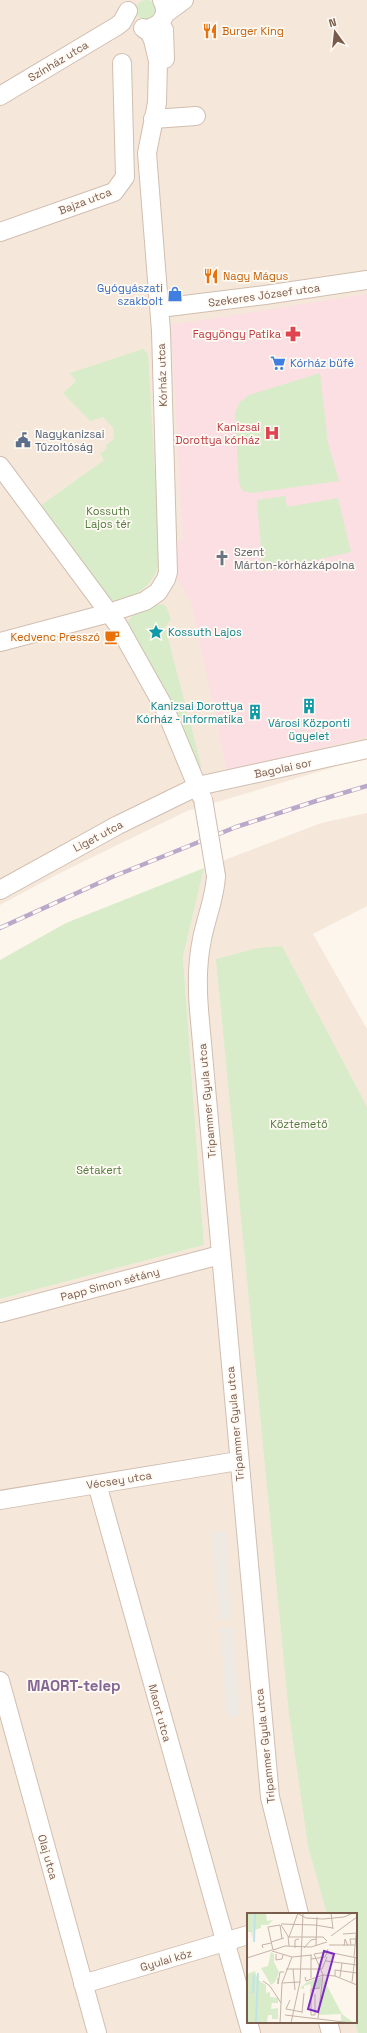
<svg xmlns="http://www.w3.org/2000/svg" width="367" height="2033" font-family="'Space Grotesk',sans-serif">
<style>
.residential{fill:#f5e8da;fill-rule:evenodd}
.industrial{fill:#efe9e4}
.medical{fill:#fbdfe3}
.green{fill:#d8ecc9}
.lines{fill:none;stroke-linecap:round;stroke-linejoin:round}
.minor-casing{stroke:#d1beb0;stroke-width:20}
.minor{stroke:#fff;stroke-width:18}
.rail-casing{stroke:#b9a8c9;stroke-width:4.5}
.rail{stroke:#fffaf3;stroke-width:3;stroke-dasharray:9;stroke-linecap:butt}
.minor-bridge-casing{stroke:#d1beb0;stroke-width:20;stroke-linecap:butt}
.minor-bridge{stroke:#fff;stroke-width:18}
.labels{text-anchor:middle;stroke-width:3.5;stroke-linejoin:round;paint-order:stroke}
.food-label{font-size:11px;fill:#c56008;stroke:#fffaf3;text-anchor:start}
.street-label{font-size:11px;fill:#7a5c4d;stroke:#fffaf3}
.shop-label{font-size:11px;fill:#366cbe;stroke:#fffaf3;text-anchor:end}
.health-label{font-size:11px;fill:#be3a42;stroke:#fffaf3;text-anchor:end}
.service-label{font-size:11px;fill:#4e5e75;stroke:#fffaf3;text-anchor:start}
.park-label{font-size:11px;fill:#537a41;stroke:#fffaf3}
.worship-label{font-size:11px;fill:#5b616d;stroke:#fffaf3;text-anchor:start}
.culture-label{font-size:11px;fill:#0d838f;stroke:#fffaf3;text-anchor:start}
.district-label{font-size:15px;font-weight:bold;fill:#846695;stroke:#fffaf3}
.inset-river{fill:none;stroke:#bfe3e8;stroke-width:2}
.inset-road{fill:none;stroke:#c5b3a7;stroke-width:1}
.view{fill:#7b2cbf;fill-opacity:0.15;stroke:#7b2cbf;stroke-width:2}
.inset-edge{fill:none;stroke:#7a5c4d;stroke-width:2}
</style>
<rect width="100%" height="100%" fill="#fdf6ec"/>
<path class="residential" d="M0,0H367V759L341,765L187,811L58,874L0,905Z
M367,813V906L313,934L367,1029V2033H0V1299L204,1245L183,957L204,868L321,823ZM248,1914H356V2022H248Z"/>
<path class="industrial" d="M226,1531L232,1619L219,1620L212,1532Z
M233,1627L240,1716L227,1717L220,1628Z"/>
<path class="medical" d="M367,294V737L227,771L192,605L178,580V541L183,540L171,325Z"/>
<path class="green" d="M136 10a10 10 0 1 1 20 0a10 10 0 1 1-20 0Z
M143,349L148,354L160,560C155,580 145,592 125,598C118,601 114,603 107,600L40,506L104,460L100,454L107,448L105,446L114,439L113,428L103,417L90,421L63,393L76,381L70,373Z
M320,373L328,443L339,481L253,493L243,491L239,484L235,412L240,402L249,395Z
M285,496L287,507L338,498L351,552L263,572L257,500Z
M161,604L166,606L171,619L165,627L202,768L199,767L128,625C129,611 149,608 161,604Z
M204,868L183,957L204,1245L0,1299V960L66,923Z
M282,946L367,1107V2033H358L355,2022L356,1914H327L308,1846L289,1714L216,959L258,948Z"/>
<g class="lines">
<g class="minor-casing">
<path id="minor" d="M165,14L184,0
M160,23L164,30L165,59
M150,28C163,24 169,13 162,0
M0,96L117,26L122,22L128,11
M153,119L196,116
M0,232L114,192L125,177L122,63
M160,308L265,295L367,280
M0,466L118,625L165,709L202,798
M0,642L109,613L145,601L158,592L166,579L168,572L161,331L147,153L157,103L158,61L153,40L150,33L143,28
M216,876C215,898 206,918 202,939C197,963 197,986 199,1010L270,1797L299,1914
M0,890L118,825L198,786L367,749
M0,1313L220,1255
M97,1484L251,2033
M0,1500L238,1461
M0,1681L97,2033
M83,1984L248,1935
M328,2022L331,2033"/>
</g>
<use href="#minor" class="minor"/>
<g class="rail-casing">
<path id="rail" d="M0,928L112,877L236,827L316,801L367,786"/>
</g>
<use href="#rail" class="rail"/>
<g class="minor-bridge-casing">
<path id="minor-bridge" d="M203,799L216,876"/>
</g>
<use href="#minor-bridge" class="minor-bridge"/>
</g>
<defs>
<g id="restaurant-bare" transform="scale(1.2)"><path d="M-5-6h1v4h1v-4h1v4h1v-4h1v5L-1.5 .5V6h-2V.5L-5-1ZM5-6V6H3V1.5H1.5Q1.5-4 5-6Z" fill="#e8710a" stroke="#fffaf3" stroke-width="2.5" paint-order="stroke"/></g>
<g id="shop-bare" transform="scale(1.2)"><path d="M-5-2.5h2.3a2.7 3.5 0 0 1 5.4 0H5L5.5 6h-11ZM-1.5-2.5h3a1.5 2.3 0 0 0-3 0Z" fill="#3f7fe0" stroke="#fffaf3" stroke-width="2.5" paint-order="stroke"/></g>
<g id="pharmacy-bare" transform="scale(1.2)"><path d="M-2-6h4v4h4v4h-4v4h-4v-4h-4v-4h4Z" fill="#e0444e" stroke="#fffaf3" stroke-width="2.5" paint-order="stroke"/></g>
<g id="supermarket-bare" transform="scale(1.2)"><path d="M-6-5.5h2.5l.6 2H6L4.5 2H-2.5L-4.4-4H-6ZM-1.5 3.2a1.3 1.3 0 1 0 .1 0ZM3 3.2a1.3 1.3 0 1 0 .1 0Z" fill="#3f7fe0" stroke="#fffaf3" stroke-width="2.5" paint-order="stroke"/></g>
<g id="hospital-bare" transform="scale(1.2)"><path d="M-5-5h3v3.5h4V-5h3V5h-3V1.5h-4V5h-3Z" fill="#e0444e" stroke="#fffaf3" stroke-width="2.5" paint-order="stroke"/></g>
<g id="civic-bare" transform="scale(1.2)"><path d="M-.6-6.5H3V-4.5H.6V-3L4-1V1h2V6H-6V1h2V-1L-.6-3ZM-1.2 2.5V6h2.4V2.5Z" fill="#5c6f8a" stroke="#fffaf3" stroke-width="2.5" paint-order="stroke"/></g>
<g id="church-bare" transform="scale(1.2)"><path d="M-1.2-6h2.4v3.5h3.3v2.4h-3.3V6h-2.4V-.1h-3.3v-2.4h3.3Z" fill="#6b7280" stroke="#fffaf3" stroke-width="2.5" paint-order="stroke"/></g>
<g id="sight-bare" transform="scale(1.2)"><path d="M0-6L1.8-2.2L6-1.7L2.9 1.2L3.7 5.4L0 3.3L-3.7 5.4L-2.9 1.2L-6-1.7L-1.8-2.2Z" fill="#0f9aa8" stroke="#fffaf3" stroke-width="2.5" paint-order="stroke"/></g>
<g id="cafe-bare" transform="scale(1.2)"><path d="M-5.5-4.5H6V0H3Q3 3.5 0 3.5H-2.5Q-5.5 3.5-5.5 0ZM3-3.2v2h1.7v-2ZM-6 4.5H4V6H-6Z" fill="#e8710a" stroke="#fffaf3" stroke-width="2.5" paint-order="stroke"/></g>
<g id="building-bare" transform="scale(1.2)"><path d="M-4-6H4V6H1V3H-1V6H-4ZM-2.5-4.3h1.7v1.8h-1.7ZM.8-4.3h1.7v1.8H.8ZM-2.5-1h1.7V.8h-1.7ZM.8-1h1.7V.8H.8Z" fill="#0f9aa8" stroke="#fffaf3" stroke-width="2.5" paint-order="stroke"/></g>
</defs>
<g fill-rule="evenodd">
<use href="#restaurant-bare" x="210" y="31"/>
<use href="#restaurant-bare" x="211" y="276"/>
<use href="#shop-bare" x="175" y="294"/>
<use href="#pharmacy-bare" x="293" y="334"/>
<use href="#supermarket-bare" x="278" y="363"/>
<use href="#hospital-bare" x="272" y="433"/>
<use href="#civic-bare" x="23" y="440"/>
<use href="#church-bare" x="222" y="558"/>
<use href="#sight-bare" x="156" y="632"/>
<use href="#cafe-bare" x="112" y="637"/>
<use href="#building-bare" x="309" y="706"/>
<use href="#building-bare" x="255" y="712"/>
</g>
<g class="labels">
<g class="food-label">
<text x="222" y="35">Burger King</text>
<text x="223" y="280">Nagy Mágus</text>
<text x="100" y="641" text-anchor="end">Kedvenc Presszó</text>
</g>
<g class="street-label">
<text transform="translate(58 61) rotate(-31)" y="4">Színház utca</text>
<text transform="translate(85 201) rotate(-21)" y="4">Bajza utca</text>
<text transform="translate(264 295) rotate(-8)" y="4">Szekeres József utca</text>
<text transform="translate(162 375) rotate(-92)" y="4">Kórház utca</text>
<text transform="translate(283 768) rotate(-12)" y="4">Bagolai sor</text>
<text transform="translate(98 836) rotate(-28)" y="4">Liget utca</text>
<text transform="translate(207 1101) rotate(-95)" y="4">Tripammer Gyula utca</text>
<text transform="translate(110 1284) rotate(-15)" y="4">Papp Simon sétány</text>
<text transform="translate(235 1424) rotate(-95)" y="4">Tripammer Gyula utca</text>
<text transform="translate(119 1480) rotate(-9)" y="4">Vécsey utca</text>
<text transform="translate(160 1713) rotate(75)" y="4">Maort utca</text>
<text transform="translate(265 1746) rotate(-96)" y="4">Tripammer Gyula utca</text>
<text transform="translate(48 1857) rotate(74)" y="4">Olaj utca</text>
<text transform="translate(166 1960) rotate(-16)" y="4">Gyulai köz</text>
</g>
<g class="shop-label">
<text x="163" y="292">Gyógyászati<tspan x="163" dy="13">szakbolt</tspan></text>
<text x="290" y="367" text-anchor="start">Kórház büfé</text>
</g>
<g class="health-label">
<text x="281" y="338">Fagyöngy Patika</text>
<text x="260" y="431">Kanizsai<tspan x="260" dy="13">Dorottya kórház</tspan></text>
</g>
<g class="service-label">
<text x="35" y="438">Nagykanizsai<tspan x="35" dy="13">Tűzoltóság</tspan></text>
</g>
<g class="park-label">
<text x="108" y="515">Kossuth<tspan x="108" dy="13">Lajos tér</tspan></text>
<text x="299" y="1128">Köztemető</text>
<text x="99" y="1174">Sétakert</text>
</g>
<g class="worship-label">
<text x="234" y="556">Szent<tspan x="234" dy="13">Márton-kórházkápolna</tspan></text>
</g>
<g class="culture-label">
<text x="168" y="636">Kossuth Lajos</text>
<text x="243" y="710" text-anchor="end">Kanizsai Dorottya<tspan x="243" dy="13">Kórház - Informatika</tspan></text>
<text x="309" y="727" text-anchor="middle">Városi Központi<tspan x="309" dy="13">ügyelet</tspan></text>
</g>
<g class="district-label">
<text x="74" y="1691">MAORT-telep</text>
</g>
</g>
<g transform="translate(247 1913)">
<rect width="110" height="110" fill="#fdf6ec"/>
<path d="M0,0H19L20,8L26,7L21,12H14V15L7,17V29L6,14L5,26L4,19H0ZM24,39L27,41V49L32,59L28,69L24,72L14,55L21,53ZM8,58L11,67L19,72V80L23,79V84L31,85V90H25L24,96L31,95V106H25V102H21L20,110H0V61ZM76,64L73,75H64L63,71L57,73V76L53,75L60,69ZM77,67L95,101L107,110L94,108V101L71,102Z" fill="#d8ecc9"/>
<path class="inset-river" d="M7,29L8,0M6,80L7,62M9,110L11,60"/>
<path class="inset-road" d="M50,0L59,5L76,6L97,4L106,0M84,0L86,16M34,11L68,12L86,15M33,12L35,26M34,12L41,23L42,33M21,14L26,37M21,14L33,12M96,21L110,20M84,23L110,4M41,24H76L80,28M42,24L51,0M24,29L37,25M82,32H108M104,32L103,26H109M69,33L70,4M97,33L98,26L101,33M16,35L15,32L24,30M48,35V27L52,26M57,35L64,27L69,26M26,37L38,33L64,34L80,29M25,38L45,44L35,70L53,69L44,110M81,39L110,45M29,41V47L35,46L36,42M67,41L76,62L71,105M67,41L80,39L81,36M64,42V65M45,44L65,42M107,44L110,13M0,45L25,37M64,46L78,44L80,40M79,48L95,50M39,56H75M46,56L48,77M75,56L80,44M88,63V57L110,60M58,64L59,68L76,62L88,63L110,72M93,64L95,50L110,52M31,65V71L33,59H37M16,68L23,73L34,90M53,69L56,0M105,69L108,44M68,81V102H64V76L73,75M43,87L39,96L55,99M55,100L57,80M38,102L105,110M33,110L35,70"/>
<path class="view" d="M77,38L87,41L71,99L61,96Z"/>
<rect width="110" height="110" class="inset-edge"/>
</g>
<g transform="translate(335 32) rotate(345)" stroke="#fffaf3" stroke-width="3" paint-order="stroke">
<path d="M0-3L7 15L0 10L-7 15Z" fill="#7a5c4d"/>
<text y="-6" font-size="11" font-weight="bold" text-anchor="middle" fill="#7a5c4d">N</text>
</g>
</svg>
